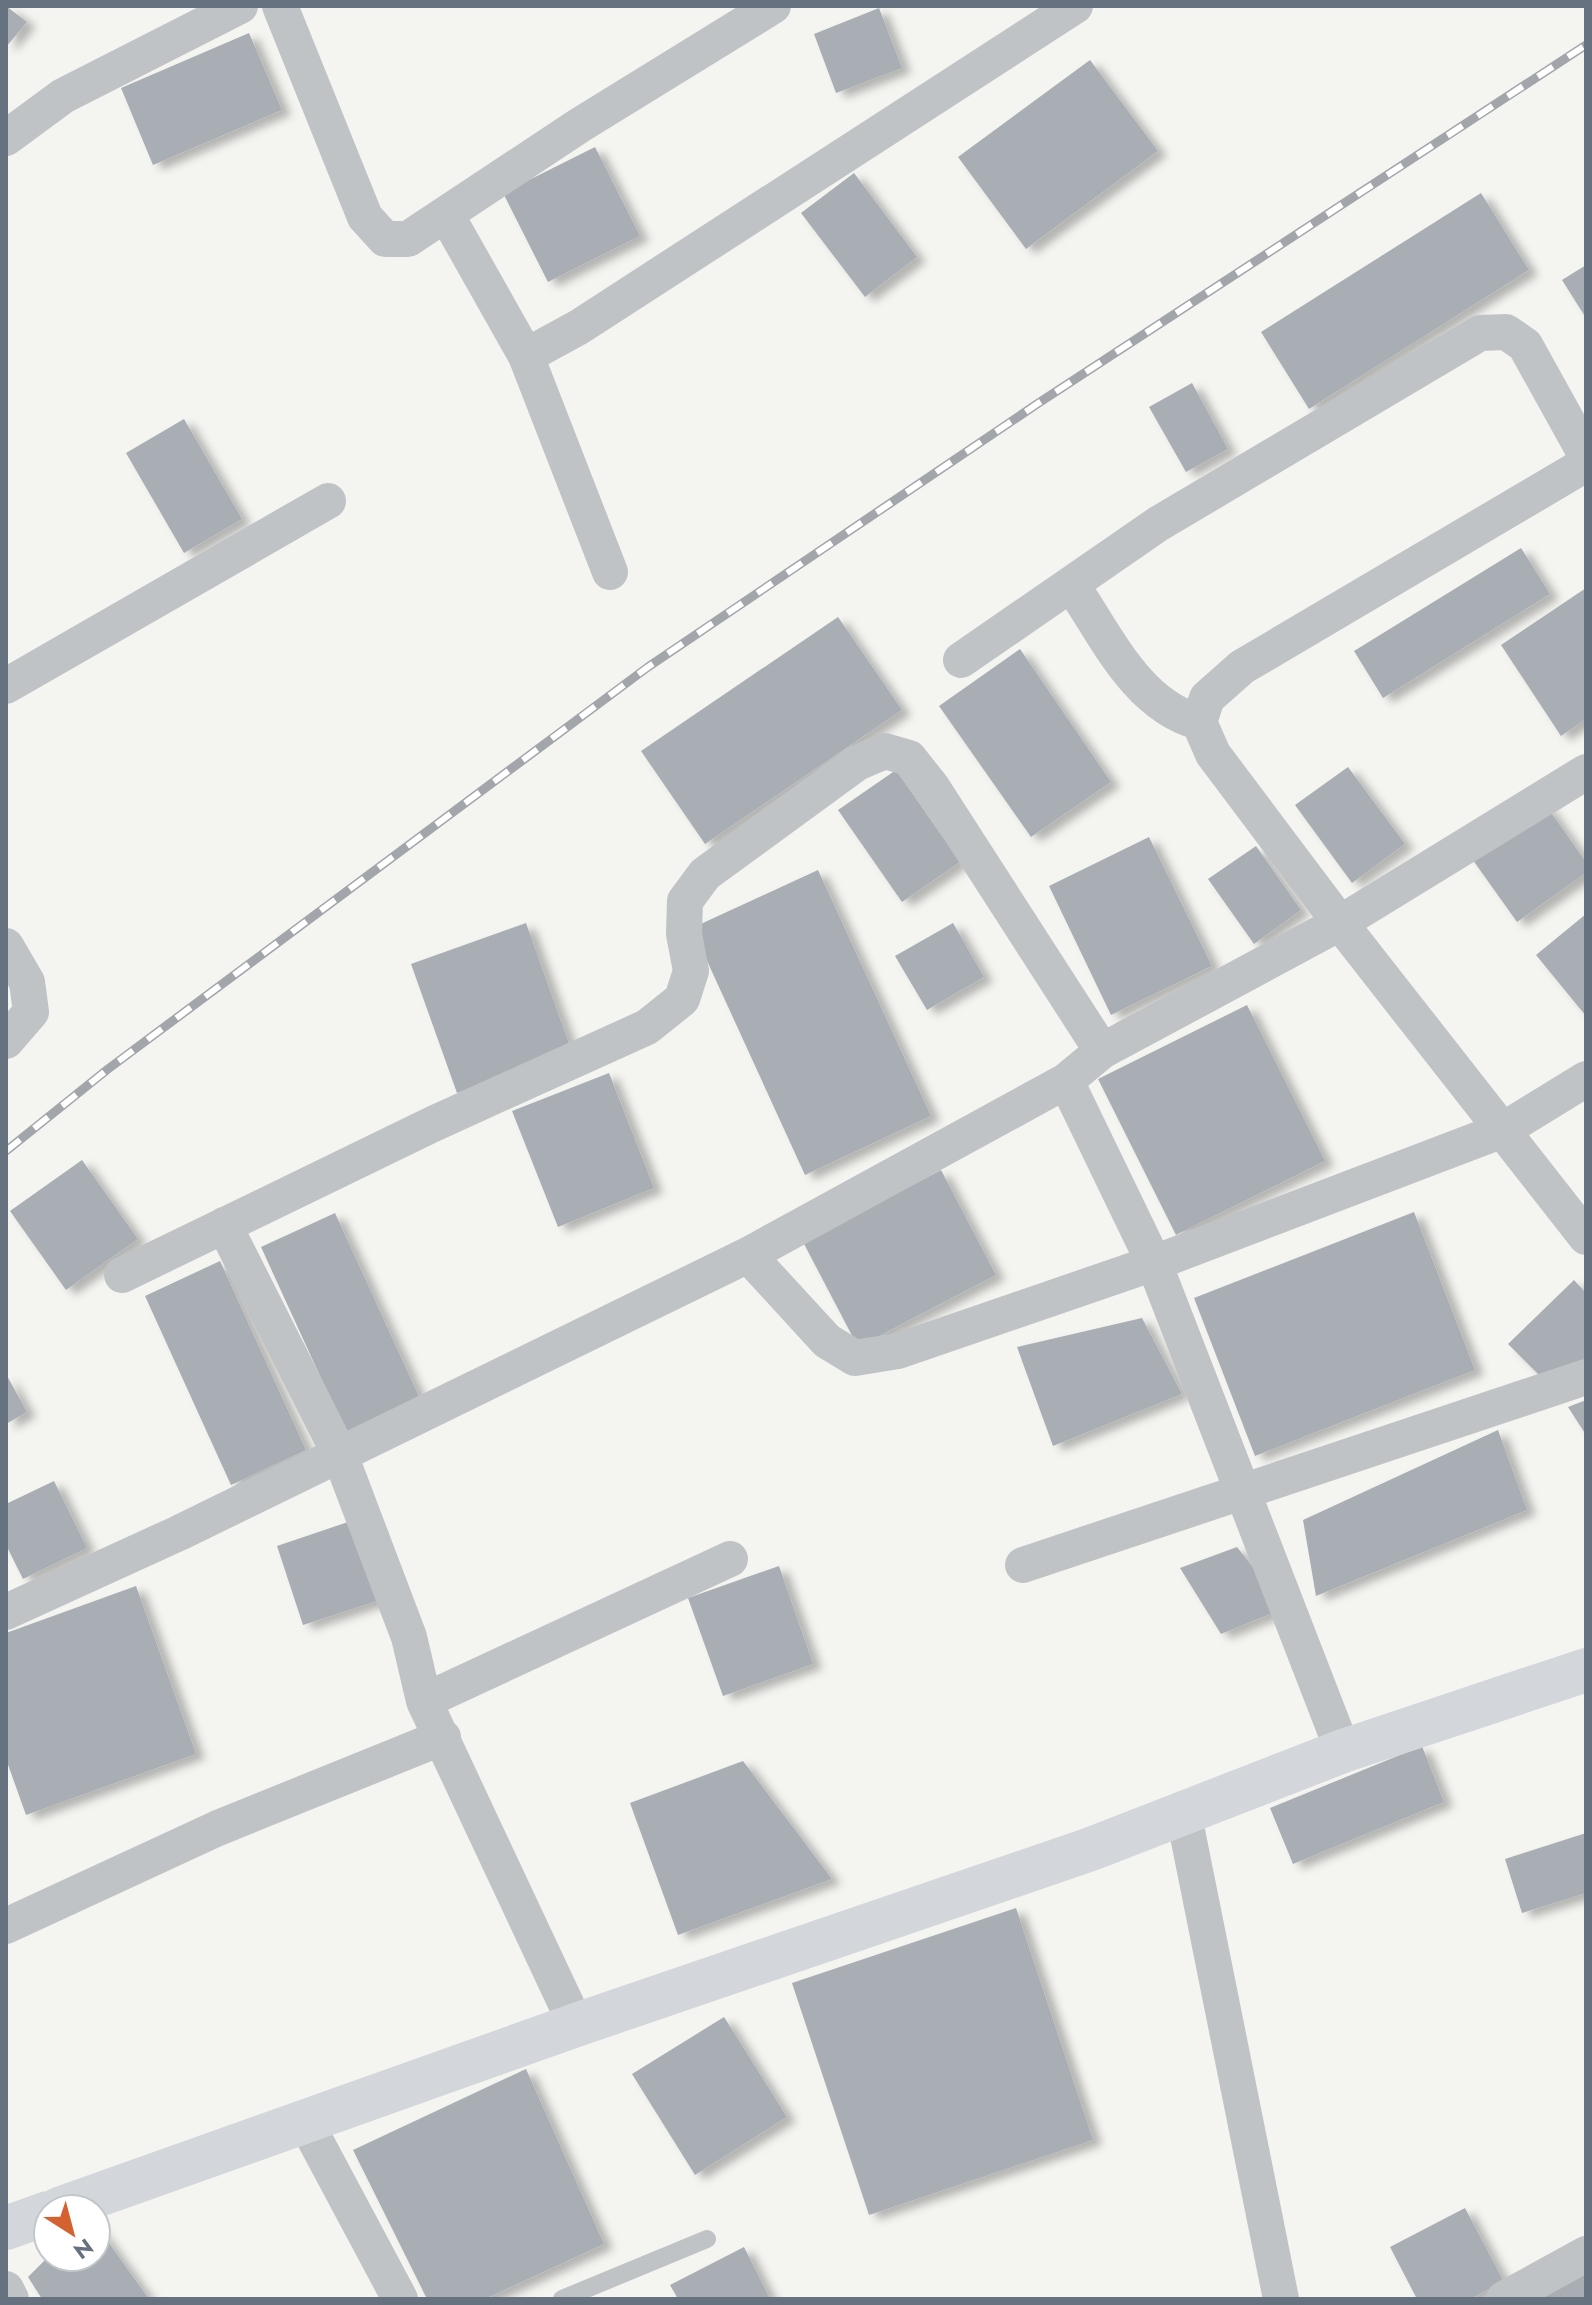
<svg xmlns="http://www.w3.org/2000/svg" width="1592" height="2305" font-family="Jost,sans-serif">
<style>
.building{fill:#a8aeb3;filter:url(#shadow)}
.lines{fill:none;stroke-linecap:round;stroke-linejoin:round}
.lane{stroke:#c0c3c6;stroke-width:18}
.street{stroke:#c0c3c6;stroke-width:36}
.secondary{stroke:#d3d7db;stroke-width:44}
.rail-casing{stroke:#a2a6ab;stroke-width:9}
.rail{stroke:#fff;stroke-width:6;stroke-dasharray:18;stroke-linecap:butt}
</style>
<defs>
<filter id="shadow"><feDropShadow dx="9" dy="5" stdDeviation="4" flood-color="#0004"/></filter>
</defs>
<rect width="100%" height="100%" fill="#f4f4f1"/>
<path class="building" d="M6,6L27,22L6,47Z
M879,8L902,68L836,93L814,34Z
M249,33L282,110L153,165L121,88Z
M1090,60L1158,151L1026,249L958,157Z
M595,147L640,236L548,282L503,193Z
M854,173L917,257L865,297L801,213Z
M1481,193L1529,270L1309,409L1261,332Z
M1586,265V318L1562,280Z
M1192,383L1228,449L1186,472L1149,407Z
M184,419L242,519L184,553L126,453Z
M1521,548L1550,594L1383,698L1354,651Z
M1586,588V719L1561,736L1501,645Z
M838,617L902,710L705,844L641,751Z
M1020,649L1111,782L1031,837L939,706Z
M1348,767L1405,844L1352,883L1295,805Z
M896,770L960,862L902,902L838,810Z
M1545,804L1586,862V873L1517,922L1470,856Z
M1149,837L1212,966L1111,1015L1049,886Z
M1256,846L1301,910L1254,944L1208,879Z
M818,870L931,1116L805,1175L692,928Z
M1586,914V1016L1536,955Z
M526,923L572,1052L457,1093L411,964Z
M953,923L984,977L927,1010L895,956Z
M1247,1005L1325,1161L1176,1235L1098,1079Z
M609,1073L654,1188L558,1227L512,1111Z
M82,1160L138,1239L66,1290L10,1211Z
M941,1170L996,1275L858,1347L803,1242Z
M1414,1212L1475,1370L1255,1456L1194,1298Z
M335,1213L421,1401L347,1435L261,1247Z
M220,1261L306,1450L231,1485L145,1296Z
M1574,1280L1586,1293V1359L1545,1381L1508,1344Z
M1142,1318L1182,1394L1053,1446L1017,1347Z
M6,1374L27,1412L6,1424Z
M1586,1400V1435L1568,1407Z
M1498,1430L1527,1510L1316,1596L1303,1520Z
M54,1481L87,1548L23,1579L6,1545V1504Z
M354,1520L380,1600L303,1625L277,1546Z
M1237,1547L1285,1608L1221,1634L1180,1568Z
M779,1566L813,1664L723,1696L688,1598Z
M136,1586L196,1754L26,1815L6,1759V1633Z
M1422,1746L1444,1802L1293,1864L1270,1808Z
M743,1761L832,1879L678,1935L630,1803Z
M1586,1833V1893L1522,1913L1505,1859Z
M1016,1908L1093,2140L869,2215L792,1983Z
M724,2017L787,2117L695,2175L632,2074Z
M526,2069L604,2244L485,2299H427L353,2150Z
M1465,2208L1504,2282L1470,2299H1417L1390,2247Z
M96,2225L149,2299H42L28,2277L48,2257H96Z
M744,2247L770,2299H678L670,2285Z
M1586,2271V2299H1539Z"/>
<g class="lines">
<path class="lane" d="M562,2299L707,2239"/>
<path class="street" d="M280,6L365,217L385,239H408L580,125L773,6
M6,138L63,96L240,6
M447,216L526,356L579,327L1075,6
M526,356L610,572
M1586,464L1242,667L1207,698L1199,722L1213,754L1340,923L1586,1237
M1071,584C1106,635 1136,705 1199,722
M961,660L1158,524L1480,333L1506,332L1525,345L1586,455
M6,686L328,501
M6,946L27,982L31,1012L6,1041
M1066,1081L1154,1263L1343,1751
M224,1225L340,1455L409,1637L424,1701L576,2025
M748,1255L827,1341L855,1358L898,1351L1154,1263L1503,1130L1586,1079
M122,1275L433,1124L647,1027L682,999L691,971L684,934L685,901L705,874L857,763L885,751L909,758L932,787L1102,1051
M1023,1565L1586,1377
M6,1612L179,1533L748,1255L1066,1081L1102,1051L1340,923L1586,772
M424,1701L730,1559
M1183,1811L1281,2299
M6,1926L218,1828L443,1737
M305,2121L400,2299
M6,2289L11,2299
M1504,2299L1586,2254"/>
<path class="secondary" d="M59,2209L576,2025L1091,1849L1343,1751L1586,1670
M6,2228L48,2213"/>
<g class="rail-casing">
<path id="rail" d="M6,1151L108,1069L648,667L1037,404L1586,45"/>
</g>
<use href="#rail" class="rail"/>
</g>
<rect width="1592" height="2305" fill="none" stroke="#66727f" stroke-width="16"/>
<g transform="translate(72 2233) rotate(144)"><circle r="38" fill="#ffffff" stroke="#c2c7cc" stroke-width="2"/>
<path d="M0-6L14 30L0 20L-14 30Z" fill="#d46231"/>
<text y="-12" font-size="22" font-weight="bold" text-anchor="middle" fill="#66727f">N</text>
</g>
</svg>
